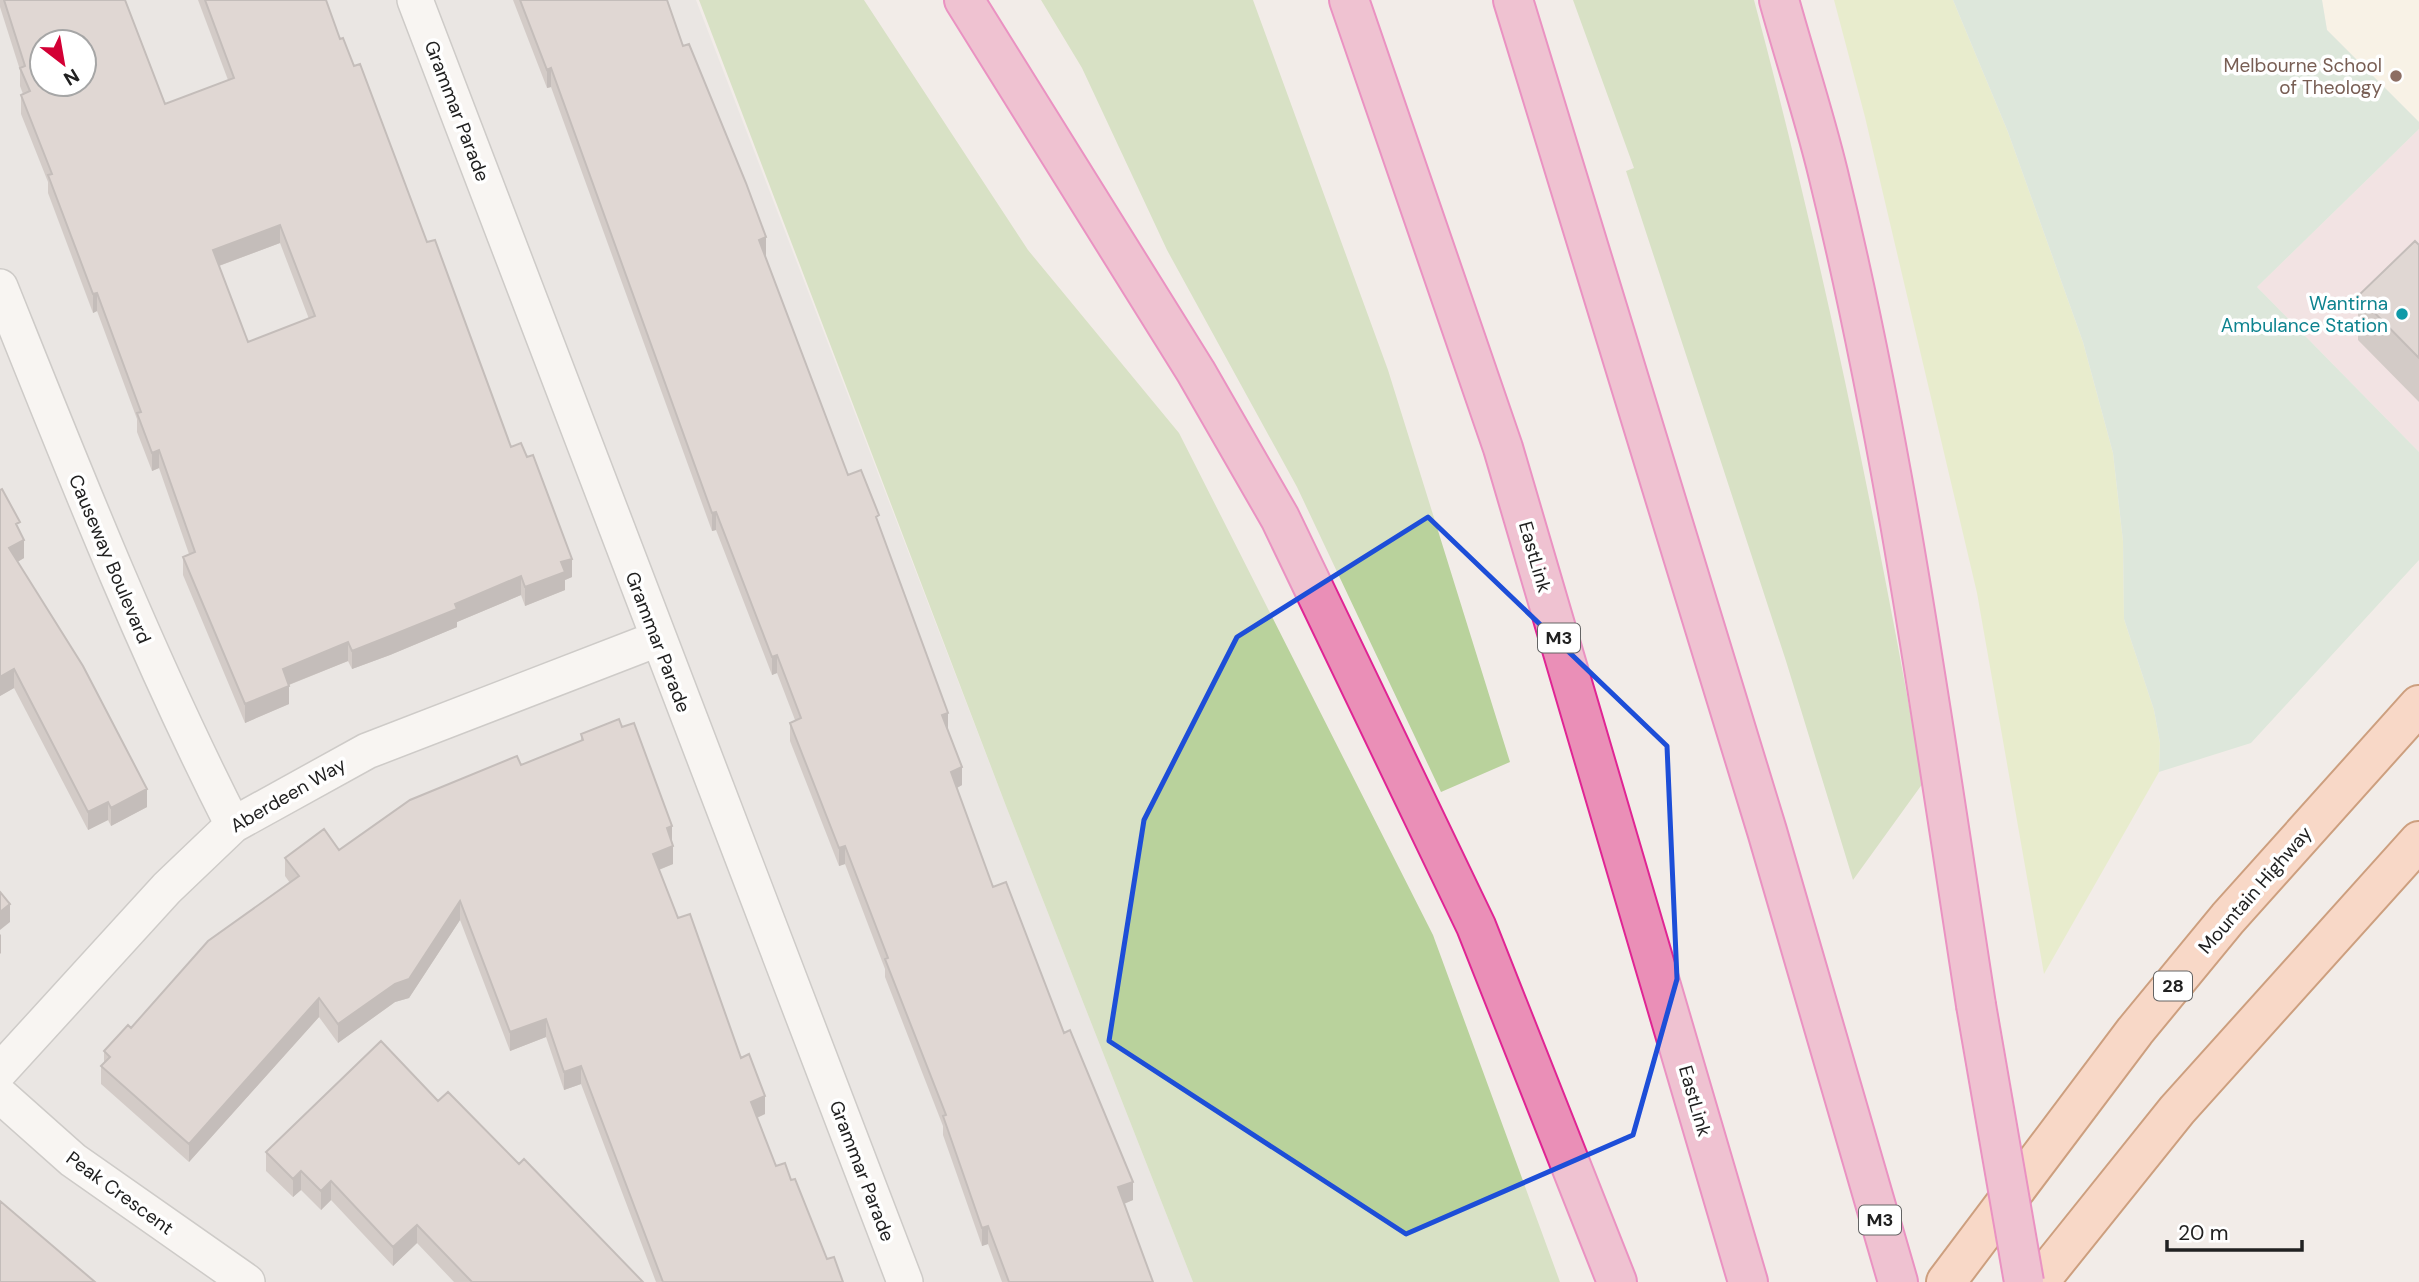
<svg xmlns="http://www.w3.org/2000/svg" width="2419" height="1282" font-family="'DM Sans',sans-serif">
  <rect width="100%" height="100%" fill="#f2ece8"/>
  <path fill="#dfdede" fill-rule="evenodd" d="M0,0h696l310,806 187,476h-1193zM42,42h42v42h-42z"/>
  <path fill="#f2d7dd" d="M2419,129v323l-162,-165z"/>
  <path fill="#fff8e4" d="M2322,0h97v122l-92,-92z"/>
  <path fill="#dcecae" d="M1834,0h119l55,132 75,210 30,111 10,88 1,78 30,91 6,33 -1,29 -115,202 -67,-381 -112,-476z"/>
  <path fill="#b9d29c" d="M699,0h165l164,250 151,183 254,502 127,347h-367l-187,-476z
    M1041,0h212l135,370 122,392 -69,30 -144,-305 -130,-237 -85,-182z
    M1573,0h181c69,258 122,520 169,783l-70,97 -67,-219 -160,-490 8,-3z"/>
  <path fill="#c4e0cc" d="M1953,0h369l5,30 92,92v7l-162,158 162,165v108l-168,183 -92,29 1,-29 -6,-33 -30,-91 -1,-78 -10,-88 -30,-111 -75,-210z"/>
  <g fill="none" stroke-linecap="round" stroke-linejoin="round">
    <defs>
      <path id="street" d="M415,0l490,1282
        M0,287c73,182 144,363 233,538
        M0,1071l167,-183 66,-63 134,-74 290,-112
        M0,1095l73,65 174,122"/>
      <path id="primary" d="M1946,1282l189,-251 93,-113 191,-213
        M2039,1282l138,-172 242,-269"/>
      <path id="highway" d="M964,0l232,372 84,146 196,408 141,356
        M1349,0l154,448 245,834
        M1513,0l254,831 131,451
        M1779,0c16,58 35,115 49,173 67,274 105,554 148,832"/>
    </defs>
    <use href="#street" stroke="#a2a2a2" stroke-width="38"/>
    <use href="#primary" stroke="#9f4200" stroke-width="42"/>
    <use href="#highway" stroke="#e02594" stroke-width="42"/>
    <use href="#street" stroke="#fff" stroke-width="35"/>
    <use href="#primary" stroke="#febea1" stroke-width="38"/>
    <use href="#highway" stroke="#ea8fb7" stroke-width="38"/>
    <defs>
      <path id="highway-bridge" d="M1976,1005l48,277"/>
    </defs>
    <use href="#highway-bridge" stroke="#e02594" stroke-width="42" stroke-linecap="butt"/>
    <use href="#highway-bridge" stroke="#ea8fb7" stroke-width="38"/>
  </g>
  <path fill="#aea3a1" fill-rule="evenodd" d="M0,0h125l40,104 63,-24 -30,-80h128l14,39 14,27 157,381 61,130 -7,3v10l-40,16 -4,-11 -64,27v5l-67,28 -38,14 -4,-8 -59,24v19l-44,19 -62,-148v-18l6,-3 -30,-86 -7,3 -15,-39v-13l-40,-108 -4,2 -45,-120v-11l-27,-68v-19l2,-1 -3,-8v-16l-20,-63zM280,243l29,76 -61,23 -29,-76z
    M513,0h154l16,46 83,210h-1l83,219 31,50 69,205 14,55 -5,3 36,99 71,146 69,167 -9,4 29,78h-151l-14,-38 -6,2 -39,-111v-9l-58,-149v-8l-40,-105 -6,2 -49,-125v-18l5,-3 -18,-47 -5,2 -56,-145 -4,1 -161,-444 -4,1z
    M2419,245v157l-61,-62v-44z
    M0,490l20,41 4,27 -7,4 130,245 -36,19 -3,-6 -20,10 -74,-142 -14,8z
    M581,734l91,109 1,21 -14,6 19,48 87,196 -8,4 19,48 15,14 36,79 16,23h-187l-75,-198 -17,6 -18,-53 -36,14 -50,-131 -51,78 -14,4 -57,41 -19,-26 -130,145 -88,-78v-18l3,-3v-12l186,-168 -5,-7v-18l54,-8 182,-85 60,-24z
    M438,1101l81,63 124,118h-189l-37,-39 -24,23 -62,-66 -10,10 -20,-20 -8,7 -27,-26v-19z"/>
  <path fill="#8d8483" d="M551,68v19l-4,1v-18z
    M280,225v18l-67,25v-18z
    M766,237v19l-7,2v-18z
    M97,293v18l-4,2v-19z
    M159,450v18l-7,3v-18z
    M716,512v18l-4,1v-18z
    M24,540v18l-15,9v-19z
    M572,559v18l-7,3v10l-40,16v-19l36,-25z
    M521,576v19l-64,27v5l-67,28 -38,14v-18l103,-47z
    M348,642v19l-65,26v-18z
    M777,655v18l-5,2v-18z
    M14,669v19l-14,8v-19z
    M289,686v18l-44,19v-19z
    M948,713v18l-6,-16z
    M962,767v18l-11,6v-19z
    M147,789v18l-36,19v-18z
    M108,802v18l-20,10v-18z
    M672,826v18l-5,-16z
    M673,846v18l-20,8v-18z
    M845,846v18l-6,2v-18z
    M460,901v19l-51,78 -14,4 -57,41v-19z
    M10,904v18l-10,8v-18z
    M1,934v19l-1,1v-19z
    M319,998v19l-130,145v-18z
    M546,1019v18l-36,14v-19z
    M581,1066v18l-17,6v-18z
    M765,1096v18l-14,6v-18z
    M301,1171v19l-8,7v-18z
    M331,1181v19l-10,10v-19z
    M1133,1182v18l-15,6v-19z
    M417,1225v18l-24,23v-19z
    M988,1226v18l-6,2v-18z"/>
  <path fill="#cabdbb" stroke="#8d8483" stroke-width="2" fill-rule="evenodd" d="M4,0h121l40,104 69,-26 -29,-78h121l14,39 3,-1 11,28 6,-2 67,178 8,-2 76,207 10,-4 6,14 6,-2 39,104 -11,3 4,10 -40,15 -4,-11 -66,28 2,5 -67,27 -38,15 -4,-9 -65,27 6,17 -44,18 -62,-147 12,-5 -36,-102 -7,3 -15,-40 4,-1 -44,-119 -4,1 -45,-119 4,-1 -31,-79 9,-4 -10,-23 5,-2zM42,42h42v42h-42zM280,225l35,91 -67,26 -35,-92z
    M520,0h147l16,46 6,-2 57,139 20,54 -7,3 89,235 13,-5 18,45 -3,2 72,196 -6,2 20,52 -11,5 42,115 13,-5 58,151 6,-3 63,152 -15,5 35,95h-144l-21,-56 -6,2 -39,-112 3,-1 -61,-156 3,-1 -43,-112 -6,2 -49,-125 11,-5 -24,-63 -5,2 -56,-145 -4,1 -161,-445 -4,2z
    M2415,241l4,4v113l-61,-62z
    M2,489l18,33 -4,2 8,16 -15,8 74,118 64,123 -36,19 -3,-6 -20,10 -74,-143 -14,8v-187z
    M619,719l3,8 12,-4 38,103 -5,2 6,18 -20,8 25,64 12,-4 51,144 8,-4 16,42 -14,6 25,64 9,-3 6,17 4,-1 32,80 7,-2 9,25h-180l-82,-216 -17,6 -18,-53 -36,13 -50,-131 -51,78 -14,5 -57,40 -19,-26 -130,146 -88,-78 9,-9 -6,-6 24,-26 3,3 77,-87 91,-65 -14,-18 39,-29 15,21 71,-50 107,-44 4,9 62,-25 -2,-6z
    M0,892l10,12 -10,8z
    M381,1041l57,60 10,-9 71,72 5,-5 119,123h-171l-55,-57 -24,22 -62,-66 -10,10 -20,-20 -8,8 -27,-27z
    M0,1201l95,81h-95z"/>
  <path d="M0 0H2419V1282H0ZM1428,517l239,229 10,233 -44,156 -227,99 -297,-193 35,-221 93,-183z" fill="#f2ece8" fill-opacity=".55" fill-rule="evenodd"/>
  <path fill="none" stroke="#1d4ed8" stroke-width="5" stroke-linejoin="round" d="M1428,517l239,229 10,233 -44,156 -227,99 -297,-193 35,-221 93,-183z"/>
  <circle fill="#8d6e63" stroke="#fff" stroke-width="2.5" cx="2396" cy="76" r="7"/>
  <circle fill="#0f9aa8" stroke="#fff" stroke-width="2.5" cx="2402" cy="314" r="7"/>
  <g text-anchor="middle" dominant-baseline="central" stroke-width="7" stroke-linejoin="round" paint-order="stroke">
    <g fill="#fff" stroke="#646464" stroke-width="2">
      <rect x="1538" y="623.5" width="42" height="29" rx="5"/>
      <rect x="2154" y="971.5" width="38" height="29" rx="5"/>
      <rect x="1859" y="1205.5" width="42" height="29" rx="5"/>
    </g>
    <g font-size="18" font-weight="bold" fill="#212121">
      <text x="1559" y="638">M3</text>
      <text x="2173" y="986">28</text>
      <text x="1880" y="1220">M3</text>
    </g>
    <g font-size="19" fill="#785e54" stroke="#fff" text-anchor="end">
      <text x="2382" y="65">Melbourne School<tspan x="2382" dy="22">of Theology</tspan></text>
    </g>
    <g font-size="19" fill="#212121" stroke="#fff">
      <text transform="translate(457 111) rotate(69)">Grammar Parade</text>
      <text transform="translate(1535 557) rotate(74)">EastLink</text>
      <text transform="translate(110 559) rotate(67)">Causeway Boulevard</text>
      <text transform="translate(658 642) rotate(69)">Grammar Parade</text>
      <text transform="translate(288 795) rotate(-30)">Aberdeen Way</text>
      <text transform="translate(2255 890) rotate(-49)">Mountain Highway</text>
      <text transform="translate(1695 1101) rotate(74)">EastLink</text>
      <text transform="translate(862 1171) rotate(69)">Grammar Parade</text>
      <text transform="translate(120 1193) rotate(36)">Peak Crescent</text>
    </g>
    <g font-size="19" fill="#0d838f" stroke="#fff" text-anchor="end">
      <text x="2388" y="303">Wantirna<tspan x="2388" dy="22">Ambulance Station</tspan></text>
    </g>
  </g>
  <g transform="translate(63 63) rotate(149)"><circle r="33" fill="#ffffff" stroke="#a6a6a6" stroke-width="2"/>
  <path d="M0-5L12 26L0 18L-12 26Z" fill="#d30035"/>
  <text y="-10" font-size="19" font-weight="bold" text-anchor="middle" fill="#212121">N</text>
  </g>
  <path d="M2167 1240v10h135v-10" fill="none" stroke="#212121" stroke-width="3.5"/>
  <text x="2178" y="1240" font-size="21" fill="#212121" stroke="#ffffff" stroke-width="5" paint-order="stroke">20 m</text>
</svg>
